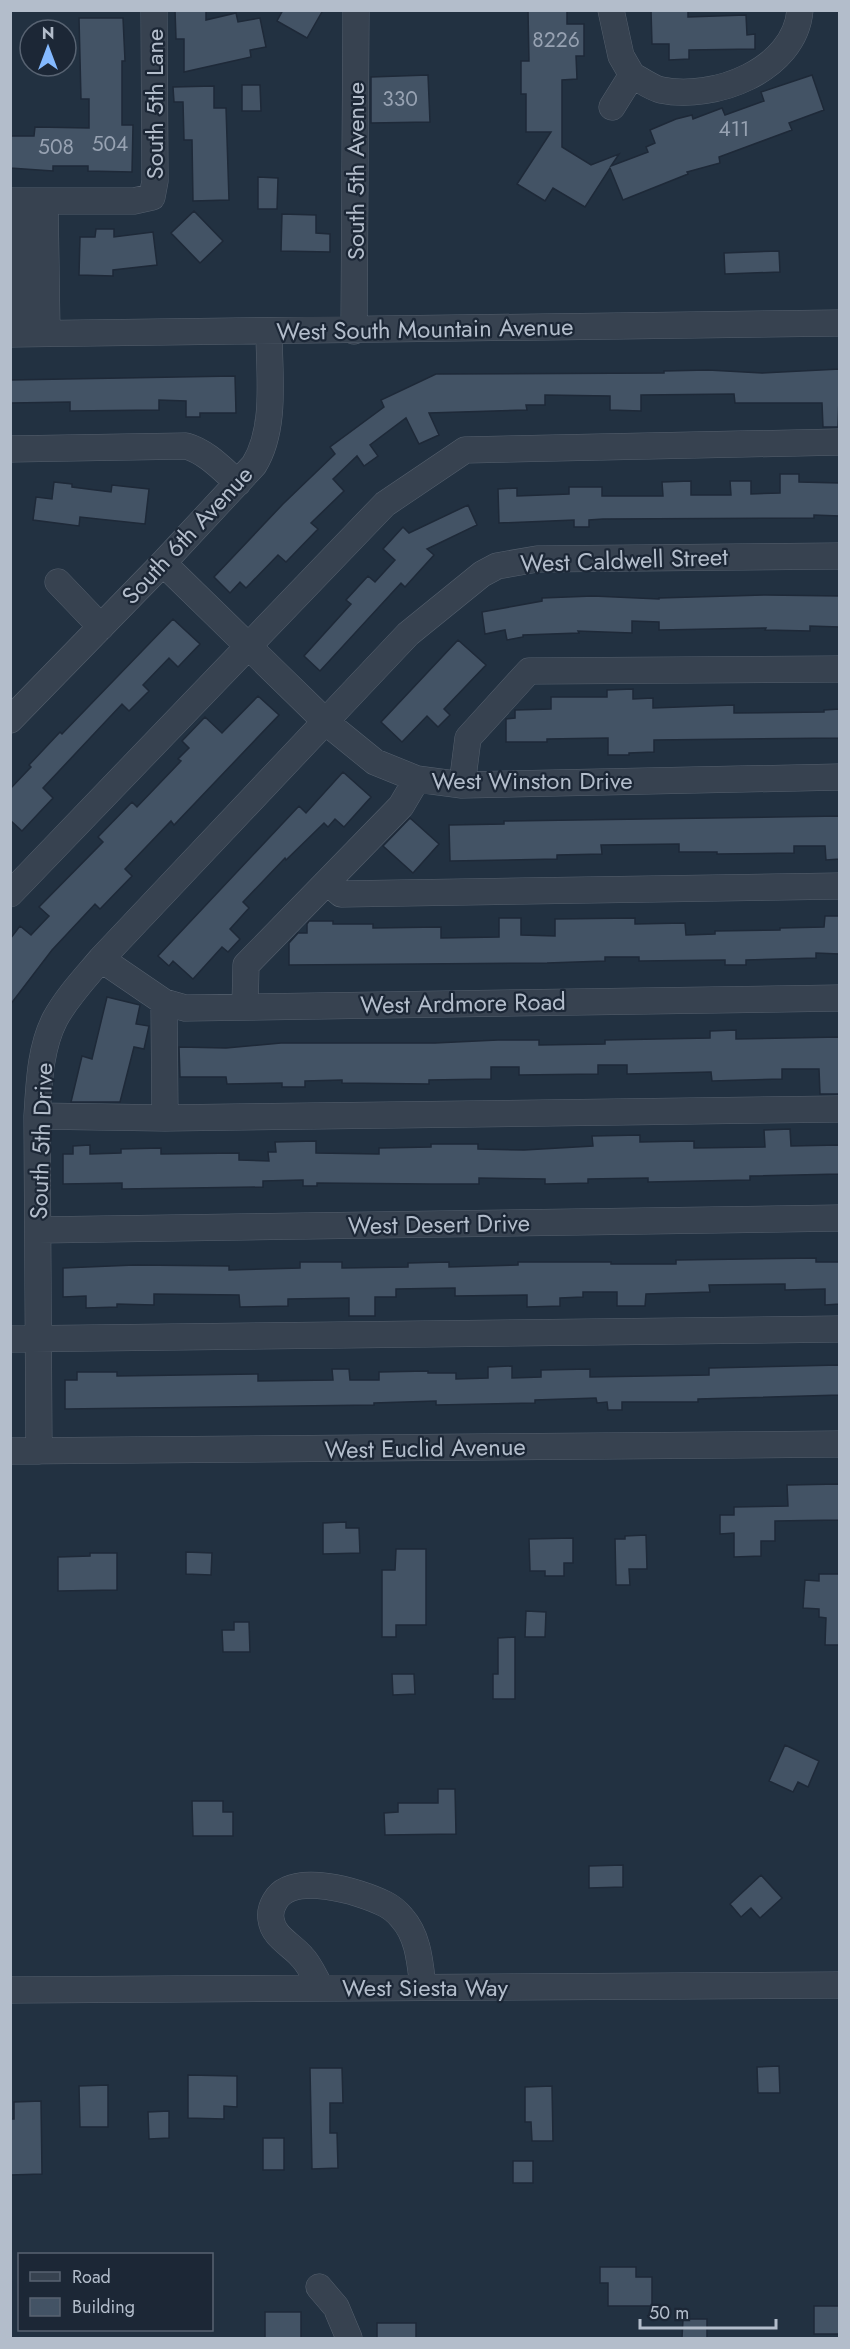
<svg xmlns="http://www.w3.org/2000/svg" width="850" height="2349" font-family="Jost,sans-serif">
  <rect width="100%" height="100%" fill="#223141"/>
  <path fill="#435365" stroke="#1e2938" stroke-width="1.5" d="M175,10h31v10l30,-7 2,9 22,-4 6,29 -16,3 1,7 -67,15v-33h-8z
    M283,10h40l-16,28 -30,-17z
    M528,10h39v14h17v32h-8l1,23 -15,1v67l29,18 28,-11 -8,12 37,-14 -2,-5 9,-4 -5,-13 26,-11 16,-4 1,4 29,-11 3,7 39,-14 -3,-9 51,-17 12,35 -35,13 3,7 -73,27 1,6 -33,9 1,2 -65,26 -13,-32 -25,39 -32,-19 -8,13 -28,-17 34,-52h-25v-38h-5v-33h8z
    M651,10h37v7l58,-2 1,20 8,-1v15l-66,1v9l-20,1v-16h-17z
    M79,18h44l2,43h-3v64h11l-1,47 -44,-1v-5h-35v5l-43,-3v-32h24l1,-9 54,1v-29h-8z
    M428,75l2,47 -59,1v-46z
    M242,85h18l1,26h-19z
    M214,86v22h12l3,92 -36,1 -1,-61h-8l-1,-38h-9l-1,-15z
    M258,177l20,1 -1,31h-19z
    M194,211l29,30 -23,22 -29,-30z
    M282,214l34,1v18l14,1v18l-49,-1z
    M96,229h18v8l39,-5 4,33 -44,5v6l-34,-1 1,-38h15z
    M779,251l1,21 -55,2 -1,-21z
    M840,369l-2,58h-15l-1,-24h-87l-1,-9 -93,1v16l-31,-1v-14l-65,-1v10h-19l1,5 -98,3 10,22 -20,9 -13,-26 -36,27 8,11 -14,10 -7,-10 -24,23 11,12 -33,32 7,6 -32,33 -8,-7 -32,33 -6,-6 -10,11 -16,-16 69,-73 52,-50 -5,-7 54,-40 -3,-7 55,-26 228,-1v-2l44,-1 54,3z
    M235,376l1,37h-36v4h-14v-16l-27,-1v10l-89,1v-9l-59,1 -1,-23z
    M780,474h19v8l41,1v33l-26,-1v3l-211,1 -14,1v7h-15v-7l-75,3 -1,-34 19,-1v8l52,-2v-7h33v9h61l-1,-14 29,-1v14h40l-1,-14h21v13l29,-1z
    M54,482l18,2v3l39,5 1,-7 37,4 -4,35 -65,-7 -1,9 -46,-6 3,-23 16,2z
    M468,505l9,20 -50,24 7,6 -29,32 -4,-4 -81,88 -16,-15 47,-52 -5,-4 22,-24 7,6 20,-22 -12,-11 20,-22 6,6z
    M766,595l74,1v31l-30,-1v5l-45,-1 1,-2 -107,2v-8l-27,-1v12l-54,-2 1,2 -56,2v2l-16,3 -2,-10 -20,4 -3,-22 60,-11v-3l51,-2 66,3v-1z
    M173,619l27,25 -22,23 -9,-9 -26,27 6,6 -20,20 -7,-7 -79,84 10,10 -31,33 -12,-11v-31l21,-22 -2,-2 31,-33 2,2z
    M458,640l28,25 -42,44 6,6 -12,12 -11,-11 -25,26 -21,-20z
    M633,689v10l20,-1v10l81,-3v8l90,-1v-2l16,-1v29l-186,2v12l-25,1v2h-21v-17l-61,1v3h-41v-23l9,-1v-8l36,-1v-12h56v-7z
    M258,696l21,19 -105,110 -3,-4 -46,48 7,7 -32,33 -5,-5 -43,46 -42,55v-66l10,-13 11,9 18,-19 -10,-9 64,-65 -5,-5 34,-35 5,5 44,-46 -3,-2 11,-11 -7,-7 23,-24 17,16z
    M343,772l28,25 -27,30 -9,-8 -7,8 -4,-4 -38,37 -1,-2 -42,44 6,6 -19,21 10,10 -12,13 -6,-5 -29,32 -20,-18 -4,5 -11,-10 141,-150 7,7z
    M840,816v43l-14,1 -1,-14h-31v7l-77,1v-2h-38v-8l-78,1 1,9 -45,1v4l-107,2 -1,-36 55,-1v-3z
    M410,818l29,26 -26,29 -30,-27z
    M825,916h15v38l-24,-1v5l-70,2v5h-21v-5l-86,1v-4h-34v4l-58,2 -258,2v-22l9,-10h9v-9l2,-3h24v3h40v4l68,-1v11l58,-1v-19h22v17l34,1v-17l80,-1v6l50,-1 1,12 29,-1v-3l65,-1v-2l44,-1z
    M107,997l33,8 -4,19 13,2 -5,23 -10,-2 -14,55h-49l11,-46 10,3z
    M736,1030v9l104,-2v57h-20l-1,-25h-37v10l-70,2 -1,-9 -84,2v-9h-29v9l-79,1v-8h-28v12l-62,1v4l-87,-1v-3l-37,1v6h-23v-4l-55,1 -1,-7h-46l-1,-30 47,1 55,-5h154l63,-3h41v5l66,-1v-4l105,-2v-7z
    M790,1129l1,17 49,-1v29l-90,2v4l-102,2v-4l-60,1v4l-43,1v-5l-66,-1v6h-47l-115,-1v3h-14v-6l-40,1v6l-141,2v-6l-59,1v-30h10v-8l17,-1v9l31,-1v-4l40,-1v6l78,-1v7l30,1 -1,-9h8l-1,-10 41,-1v12l63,1v-6l52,-1v-3h47v5l46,1 69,-4 -1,-10 48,-1v7l54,-1v7l71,-1 -1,-17z
    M816,1258v4h24v42l-15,1v-16l-40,1v-6l-76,1 1,7 -64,2 -1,12h-28v-14h-34v5l-23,1v8l-33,1v-12l-72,1v-8l-59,1v8h-21v19h-26v-18l-61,1v7l-48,1 -1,-12 -85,-1v11l-37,-1v3l-31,1v-12l-23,1v-29l72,-3 94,1v4l71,-2v-6h42v6l66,-1v-4l41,-1v5l69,-2v-3h93v2h65v-4z
    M840,1365v30l-142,4v3h-76v8h-14l-1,-8 -10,1 -1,-5 -61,2v3l-99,2v-4l-62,2v2l-309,4v-29h12v-8h40v4l141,-2v7l75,-1 -1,-11h17l1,11h29v-8l49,-1v2h28v6l32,-1v-11l24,-1v12l29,-1v-7l49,-1v8l119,-2v-7z
    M840,1484v36l-65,1v20h-14v15l-27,1v-24l-14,1v-19h14v-8l54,-1 -1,-21z
    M346,1522v6h13l1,25 -37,1v-31z
    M646,1535l1,34h-18l1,16h-14l-1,-46h10v-3z
    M573,1538v25h-9v13h-19v-5h-15l-1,-32z
    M396,1549h30v76h-30v12h-14v-67h13z
    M186,1552l26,1 -1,22 -25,-1z
    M90,1553h27v37l-59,1v-34l32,-1z
    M819,1574h21v71h-15l1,-27 -7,-1v-8l-16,-1 2,-28 14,1z
    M526,1611l20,1 -1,25h-20z
    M234,1622h15l1,30h-27l-1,-22h12z
    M515,1637v62h-22v-25h5v-36z
    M392,1674h22l1,20 -22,1z
    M785,1745l34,16 -11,26 -10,-5 -5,10 -24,-11z
    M438,1789h17l1,45 -71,1 -1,-22 14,-1v-9h40z
    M192,1801h31v11h10v24h-40z
    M623,1865v22l-34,1v-22z
    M761,1875l21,23 -22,20 -9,-10 -10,9 -11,-13z
    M779,2066l1,27h-22l-1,-26z
    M310,2068h32l1,35h-13v30h7l1,35 -26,1z
    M188,2075l49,1v31l-13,-1v13l-36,-1z
    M108,2085v42h-28l-1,-41z
    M552,2086l1,55h-21l-1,-19h-6v-35z
    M41,2101l1,73 -32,1v-56h4v-17z
    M169,2111v27l-20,1 -1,-27z
    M263,2138h21v32h-21z
    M513,2161h20v22h-20z
    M600,2267h36v10h16v29h-44v-23h-8z
    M814,2306h26v28h-26z
    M265,2312h36v26h-36z
    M683,2319h24v19h-25z
    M377,2323h39v15h-39z"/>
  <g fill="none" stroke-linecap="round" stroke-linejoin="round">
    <defs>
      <path id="minor" d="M611,10l10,46 11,19
        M632,75c9,5 20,13 29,15 52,11 134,-19 139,-80
        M612,107l20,-32
        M10,201h124l18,-4 3,-16 -1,-171
        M21,201l2,133
        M45,201l2,132
        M354,331l2,-321
        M10,334l830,-11
        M10,449l176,-3c21,6 36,23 52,37
        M163,563l164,160 48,39 42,17 45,6 378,-8
        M58,582l43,45
        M10,720l153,-157 91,-98c23,-37 15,-92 15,-134
        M462,785l6,-47 61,-67 311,-2
        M327,882l14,12 499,-8
        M10,894l375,-390 80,-54 375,-8
        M101,959l63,43 21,6 655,-10
        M164,1002l1,116
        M245,1007l1,-42 155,-159 16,-27
        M37,1116l128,2 675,-9
        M38,1230l802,-12
        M10,1339l830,-10
        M10,1451l830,-7
        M39,1451l-2,-335c2,-32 3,-68 18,-97 12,-22 30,-41 46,-60l307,-325 74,-60 15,-8 40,-7 303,-3
        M321,1988c-6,-10 -11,-23 -19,-31 -11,-13 -29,-20 -31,-38 -1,-6 1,-13 4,-18 17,-30 84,-10 110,3 6,3 13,9 17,14 17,19 18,46 21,69
        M10,1990l830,-5
        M319,2287l17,20 13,31"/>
    </defs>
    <use href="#minor" stroke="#55606e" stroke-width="27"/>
    <use href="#minor" stroke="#374250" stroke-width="26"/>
  </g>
  <g text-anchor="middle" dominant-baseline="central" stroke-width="4.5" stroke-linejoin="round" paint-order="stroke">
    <g font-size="21" fill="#97a2b2">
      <text x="556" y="40">8226</text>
      <text x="400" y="99">330</text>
      <text x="734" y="129">411</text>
      <text x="110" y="144">504</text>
      <text x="56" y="147">508</text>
    </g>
    <g font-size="24" fill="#b3bdcb" stroke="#1c2736">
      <text transform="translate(154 104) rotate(-90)">South 5th Lane</text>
      <text transform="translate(355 171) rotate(-90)">South 5th Avenue</text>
      <text transform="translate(425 329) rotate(-1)">West South Mountain Avenue</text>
      <text transform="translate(187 535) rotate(-47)">South 6th Avenue</text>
      <text transform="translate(624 560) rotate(-2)">West Caldwell Street</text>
      <text x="532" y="780">West Winston Drive</text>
      <text transform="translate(463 1003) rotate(-1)">West Ardmore Road</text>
      <text transform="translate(41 1141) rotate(-88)">South 5th Drive</text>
      <text transform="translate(439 1224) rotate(-1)">West Desert Drive</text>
      <text transform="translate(425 1448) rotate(-1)">West Euclid Avenue</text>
      <text x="425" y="1987">West Siesta Way</text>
    </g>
  </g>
  <rect width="850" height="2349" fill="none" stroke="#b3bdcb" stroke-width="24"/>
  <rect x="18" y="2253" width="195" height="78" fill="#1c2736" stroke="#586372" stroke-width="1.5"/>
  <rect x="30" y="2272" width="30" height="9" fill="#374250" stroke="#586372" stroke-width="1.5"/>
  <text x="72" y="2283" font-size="18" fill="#b3bdcb">Road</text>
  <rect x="30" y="2298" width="30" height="18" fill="#435365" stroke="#586372" stroke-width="1.5"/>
  <text x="72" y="2313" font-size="18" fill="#b3bdcb">Building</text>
  <g transform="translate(48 48)"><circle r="28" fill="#1c2736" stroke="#586372" stroke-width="1.5"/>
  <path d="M0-4.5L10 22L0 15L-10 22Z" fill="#84b9ff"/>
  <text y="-9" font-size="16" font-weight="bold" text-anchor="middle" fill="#b3bdcb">N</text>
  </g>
  <path d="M640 2319v9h136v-9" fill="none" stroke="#b3bdcb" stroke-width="3"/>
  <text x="649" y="2319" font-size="18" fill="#b3bdcb" stroke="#1c2736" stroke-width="4.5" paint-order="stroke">50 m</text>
</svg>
